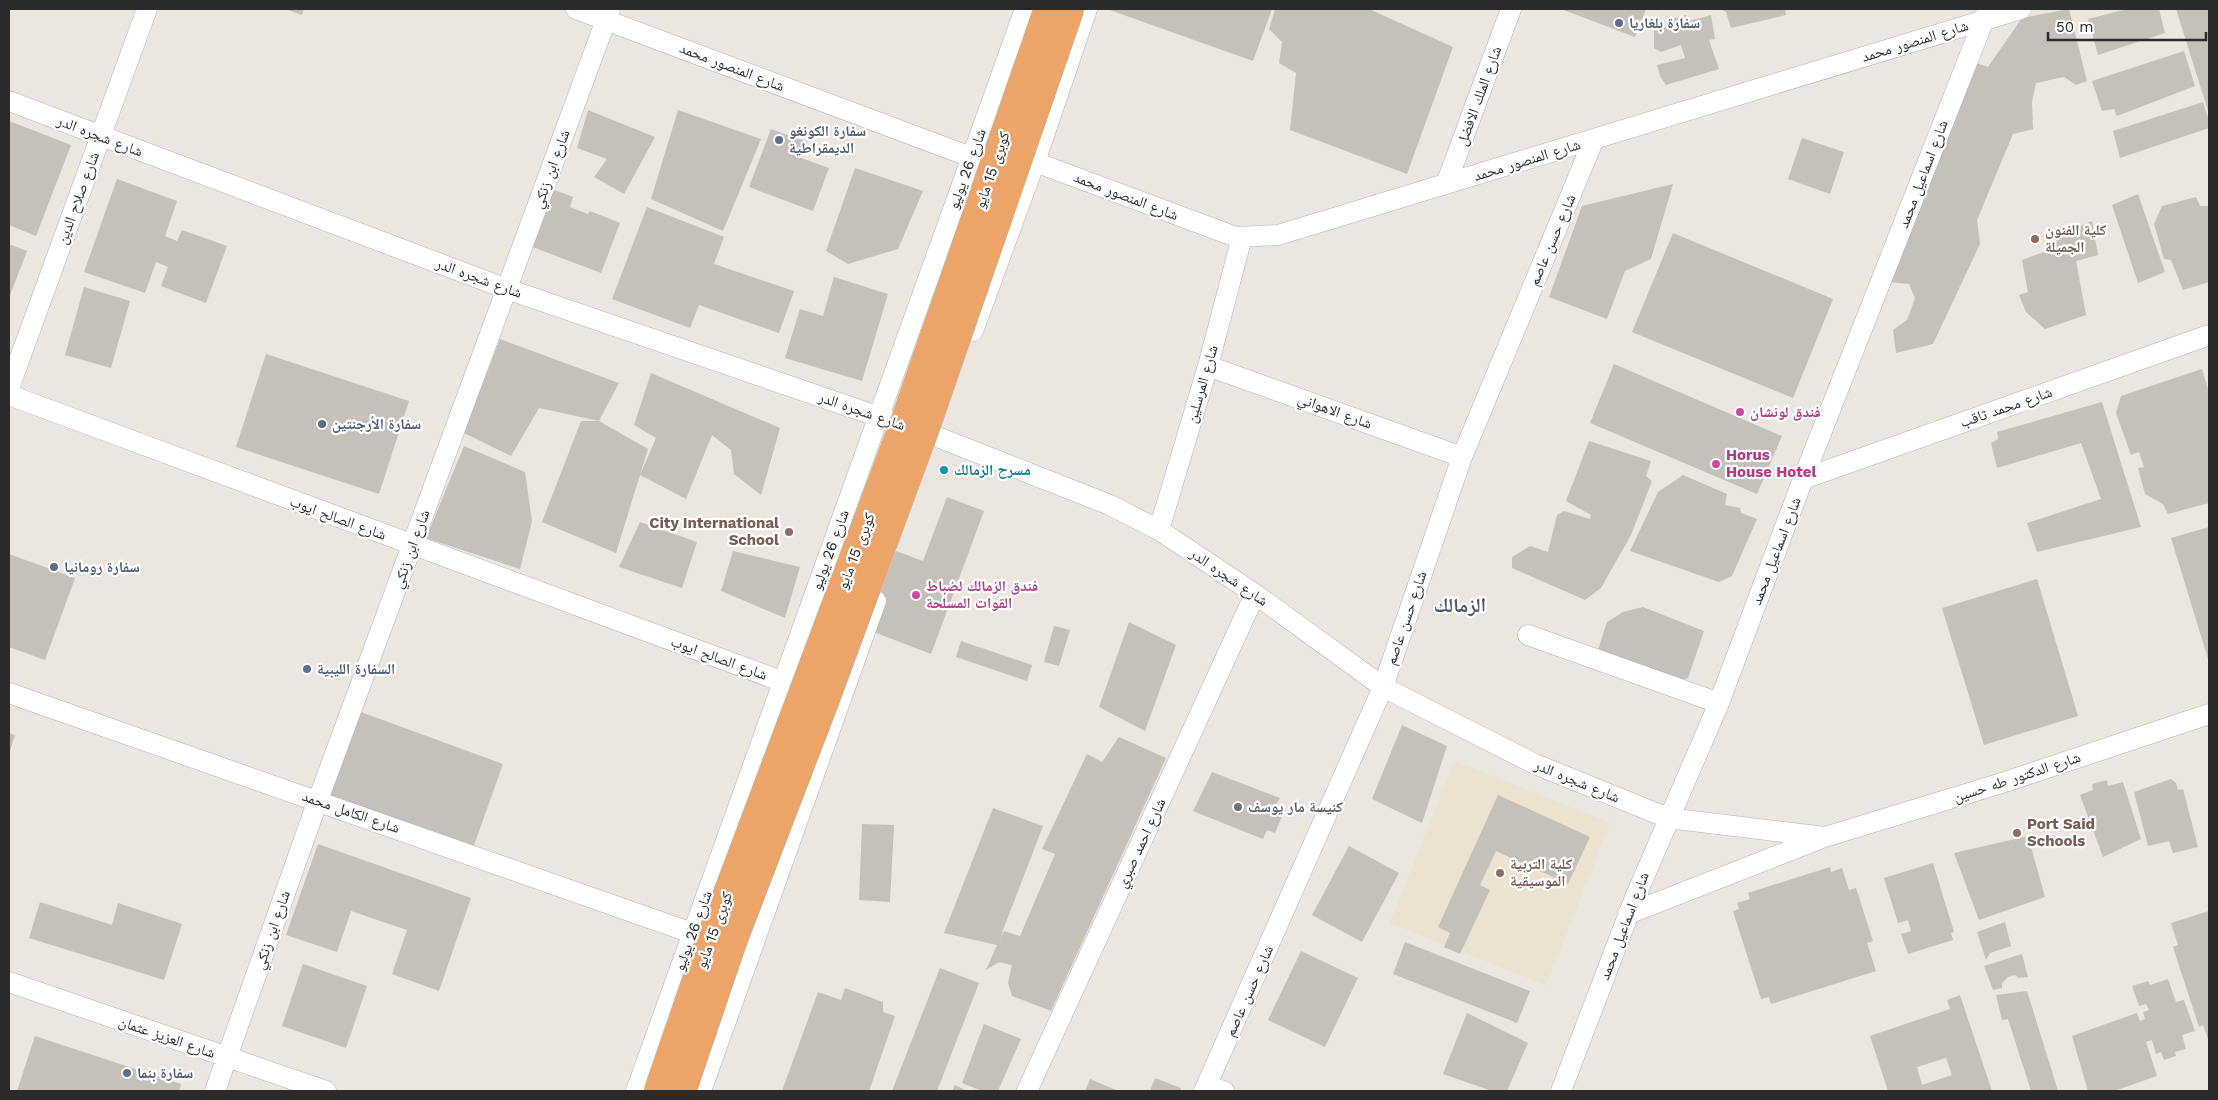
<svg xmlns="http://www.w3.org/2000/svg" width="2218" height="1100" font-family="'Work Sans','Noto Naskh Arabic',sans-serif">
  <rect width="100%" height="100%" fill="#ebe6df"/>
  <path fill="#ebe2d0" d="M1454,761l156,62 -64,162 -156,-62z"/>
  <path fill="#c4c0ba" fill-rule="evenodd" d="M285,9h19l-2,6z
    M1107,9h165l-19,52z
    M1275,9h94l84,38 -46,127 -117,-44 6,-57 -17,-10 3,-21 -13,-13z
    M1561,9h85l-11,28z
    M1720,9h65l1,6 -55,13 -5,-16z
    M2069,9l18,72 -11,4 -12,-8 -28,6 -4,19 1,27 -20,5 -36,86 3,24 -47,100 -37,9 -3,-23 14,-10 8,-22 -6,-14 -20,-2 84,-220 15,5 34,-49z
    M2127,9h32l6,24 -67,22 -10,-36z
    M2176,9h33v105z
    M1686,15l3,6 22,-6 4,24 -6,1 10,29 -53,16 -6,-9 -3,-11 28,-7 -4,-13 -20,7 -7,-4v-18l17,-4 -2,-6z
    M2184,51l11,35 -78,30 -3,-7 -12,2 -10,-30z
    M2203,102l6,19v7l-89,30 -7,-27z
    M588,110l67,27 -31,57 -30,-17 13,-18 -30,-11z
    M678,110l83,29 -38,92 -72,-32z
    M9,121l62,24 -35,91 -27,-11z
    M771,129l36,13 -6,16 28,10 -16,43 -64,-24z
    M1802,138l42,14 -14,42 -42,-15z
    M855,168l68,23 -25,58 -50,15 -22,-13z
    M117,179l60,22 -12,35 12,5 5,-11 45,16 -21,57 -45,-17 7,-19 -12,-5 -11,31 -61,-21z
    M1673,184l-22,75 -26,12 -18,48 -58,-22 33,-91z
    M552,189l21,8 -3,10 18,7 2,-3 30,12 -19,50 -71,-27z
    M2138,194l27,78 -27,11 -26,-78z
    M2196,197l4,9h9v76l-26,8 -12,-30 -7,-1 -10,-35 8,-18z
    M647,207l77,30 -10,27 80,27 -15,42 -80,-28 -9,23 -78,-29z
    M2092,221l6,34 -22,6 10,54 -41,14 -19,-17 -7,-17 9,-3 -6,-32 30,-11 1,-12z
    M1673,233l160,66 -40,99 -161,-66z
    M9,244l18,7 -18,47z
    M834,277l54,17 -26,87 -77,-23 15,-49 23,7z
    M84,287l46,14 -19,67 -46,-13z
    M500,339l119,44 -20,38 -60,-13 -28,48 -47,-23z
    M266,354l143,47 -30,93 -143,-47z
    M1614,364l168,72 -25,58 -167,-71z
    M2202,369l7,24v110l-41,11 -5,-10 -18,-10 -7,-26 6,-1 -5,-15 -8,3 -15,-42 5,-17z
    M651,373l129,55 -19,67 -27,-21 -3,-24 -19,-15 -26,64 -46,-24 -24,78 -74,-31 39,-101h18l49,28 -8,26 16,-37 -22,-13z
    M2102,402l39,125 -104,25 -10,-29 74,-24 -20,-56 -84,25 -6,-25 7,-4 -1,-7z
    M1589,441l62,20 -5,15 6,5 -21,54 -30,53 -16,12 -73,-32v-11l18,-11 18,6 9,-37 7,-4 26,8 1,-4 -25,-14z
    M464,446l61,26 7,49 -12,48 -94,-31z
    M1683,475l44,19 -2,11 15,3 1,5 16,6 -25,57 -13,6 -89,-31 28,-59z
    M947,497l37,14 -53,143 -65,-25 30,-78 27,10z
    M640,522l57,20 -15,46 -63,-21z
    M2209,527v135l-38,-124z
    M733,551l67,16 -15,51 -64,-27z
    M9,554l66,24 -30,82 -36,-13z
    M2037,579l41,137 -94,29 -42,-137z
    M1643,607l61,24 -16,47 -12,5 4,-5 -70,-23 -13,-2 10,-31 16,-10z
    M1129,622l47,23 -31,86 -46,-24z
    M1054,626l16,4 -11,36 -15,-4z
    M961,641l71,24 -5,16 -71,-24z
    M358,711l145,53 -30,84 -145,-53z
    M1402,725l45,21 -25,77 -50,-24z
    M9,733l6,2 -6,19z
    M1119,737l47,21 -115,253 -39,-15 -4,-13 4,-18 -13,-3 -13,8 11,-25 -53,-12 49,-125 50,18 -43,112 4,-7 16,5 35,-82 -13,-5 45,-95 15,8z
    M1212,772l68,26 -4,7 9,4 -10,24 -8,-3 -4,9 -70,-28z
    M2171,779l5,4 2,7 5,-1 15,58 -25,6 -4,-12 -21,5 -14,-54z
    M2107,780l1,6 15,-4 18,57 -38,18 -23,-62 13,-5 -1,-6z
    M1498,795l92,42 -22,47 -72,-33 -16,34 10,5 -30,64 -16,-7 6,-14 -12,-6z
    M862,824l32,1 -4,77 -31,-2z
    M2028,836l17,61 -66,23 -25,-67z
    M318,844l153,54 -32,93 -47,-17 15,-44 -56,-19 -14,41 -51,-17z
    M1349,846l50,27 -37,69 -50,-27z
    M1933,863l21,69 -3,1 2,7 -45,14 -7,-20 10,-3 -3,-11 -10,3 -14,-45z
    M1830,867l1,5 11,-4 7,22 7,-2 17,53 -6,2 9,28 -105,33 -2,-7 -8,2 -28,-88 6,-2 -2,-6 13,-4 -2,-6z
    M40,902l72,23 6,-22 64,21 -18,56 -135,-42z
    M2209,911v131l-6,-17 -4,2 -26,-80 5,-2 -7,-22z
    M2005,922l6,24 -21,7 -4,7 -9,-28z
    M1405,942l125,49 -13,32 -124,-49z
    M1301,951l57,27 -33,69 -57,-27z
    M2022,954l6,23 -9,1 -4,-3 -7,2 -6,6v5l-9,2 -9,-24z
    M303,964l64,22 -21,62 -64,-22z
    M940,968l39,15 -42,108h-45z
    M2168,979l8,23 8,-2 11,31 -13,4 4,14 -11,3 1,4 -12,4 -3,-8 -5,2 -4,-14 -6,2 11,34 -43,15h-26l-16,-55 65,-23 3,8 5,-2 -2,-7 6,-2 -3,-6 -7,2 -7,-20 16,-5 2,4z
    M845,988l38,14v10l12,4 -26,75h-87l36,-99 23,8z
    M2027,991l31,100h-27l-23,-72 -6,1 -6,-25z
    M1960,995l32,96h-104l-18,-55 80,-27 -3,-9zM1946,1058l6,17 -30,10 -5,-18z
    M1467,1013l61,30 -21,48h-15l-49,-17z
    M984,1024l37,15 -23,52h-16l-20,-8z
    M35,1036l146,48 -2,7h-162z
    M1155,1078l26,10 -1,3h-30z
    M1090,1079l26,11 -31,1z
    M955,1085l12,6h-15z"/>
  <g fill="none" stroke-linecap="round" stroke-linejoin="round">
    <defs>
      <path id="minor" d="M576,9l395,148
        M9,101l498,188 428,147 175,69 49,25 96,64 128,93 152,77 133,54 157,19 180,-55 204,-68
        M1035,162l201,75 42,-2 743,-226
        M1446,184l65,-175
        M973,331l62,-169 52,-153
        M1208,366l254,91
        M9,388l138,-379
        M9,395l772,286
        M1803,479l406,-144
        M1159,530l49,-164 34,-129
        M1528,635l191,68
        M9,693l683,240
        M1628,914l194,-76
        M9,982l317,109
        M1207,1086l17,5
        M215,1091l103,-291 292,-791
        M636,1091c128,-361 260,-721 389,-1082
        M701,1091l175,-490
        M1027,1091l228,-497
        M1204,1091l179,-404 79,-230 132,-318
        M1561,1091l73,-191 85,-197 84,-224 185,-470"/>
    </defs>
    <use href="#minor" stroke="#afb1ba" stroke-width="21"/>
    <use href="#minor" stroke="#fff" stroke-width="20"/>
    <defs>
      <path id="highway-bridge" d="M658,1091l53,-154 193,-514 144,-414
        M682,1091l51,-150 92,-240 101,-274 144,-418"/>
    </defs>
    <use href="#highway-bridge" stroke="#c4c4c4" stroke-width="29" stroke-linecap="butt"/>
    <use href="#highway-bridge" stroke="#eca469" stroke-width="28"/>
  </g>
  <g fill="#5c6f8a" stroke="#fff" stroke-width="2">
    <circle cx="1619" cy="23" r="5"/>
    <circle cx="779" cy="140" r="5"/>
    <circle cx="322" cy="424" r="5"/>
    <circle cx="54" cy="567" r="5"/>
    <circle cx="307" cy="669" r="5"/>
    <circle cx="127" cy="1073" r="5"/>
  </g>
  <g fill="#8d6e63" stroke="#fff" stroke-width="2">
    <circle cx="2035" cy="239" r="5"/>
    <circle cx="789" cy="532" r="5"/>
    <circle cx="2017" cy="833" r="5"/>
    <circle cx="1500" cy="873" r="5"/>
  </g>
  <g fill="#d1479c" stroke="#fff" stroke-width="2">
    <circle cx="1740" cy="412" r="5"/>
    <circle cx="1716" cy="464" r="5"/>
    <circle cx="916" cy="595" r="5"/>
  </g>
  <circle fill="#0f9aa8" stroke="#fff" stroke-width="2" cx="944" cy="470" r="5"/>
  <circle fill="#6b7280" stroke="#fff" stroke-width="2" cx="1238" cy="807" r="5"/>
  <g text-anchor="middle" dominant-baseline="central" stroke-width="4.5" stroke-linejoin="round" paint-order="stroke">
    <g font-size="15" font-weight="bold" fill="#4e5e75" stroke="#fff" text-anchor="start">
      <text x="1629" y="23">سفارة بلغاريا</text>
      <text x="789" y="131">سفارة الكونغو<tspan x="789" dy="17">الديمقراطية</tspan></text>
      <text x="332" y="424">سفارة الأرجنتين</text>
      <text x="64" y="567">سفارة رومانيا</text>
      <text x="317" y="669">السفارة الليبية</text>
      <text x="137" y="1073">سفارة بنما</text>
    </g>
    <g font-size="15" fill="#2b2b2b" stroke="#fff">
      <text transform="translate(1915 41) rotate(-17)">شارع المنصور محمد</text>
      <text transform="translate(732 67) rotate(21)">شارع المنصور محمد</text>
      <text transform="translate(1479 96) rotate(-70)">شارع الملك الافضل</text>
      <text transform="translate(100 136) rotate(21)">شارع شجره الدر</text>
      <text transform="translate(1527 160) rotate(-17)">شارع المنصور محمد</text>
      <text transform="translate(551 169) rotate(-70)">شارع ابن زنكي</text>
      <text transform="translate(967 169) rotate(-70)">شارع 26 يوليو</text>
      <text transform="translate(992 170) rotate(-71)">كوبرى 15 مايو</text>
      <text transform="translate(1923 174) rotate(-69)">شارع اسماعيل محمد</text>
      <text transform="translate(1126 196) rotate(21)">شارع المنصور محمد</text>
      <text transform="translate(78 198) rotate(-70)">شارع صلاح الدين</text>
      <text transform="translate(1552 240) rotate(-67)">شارع حسن عاصم</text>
      <text transform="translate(479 278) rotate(20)">شارع شجره الدر</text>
      <text transform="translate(1202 384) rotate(-74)">شارع المرسلين</text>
      <text transform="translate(2006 407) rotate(-19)">شارع محمد ثاقب</text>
      <text transform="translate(862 411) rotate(19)">شارع شجره الدر</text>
      <text transform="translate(1335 411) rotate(20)">شارع الاهواني</text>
      <text transform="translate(338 518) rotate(20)">شارع الصالح ايوب</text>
      <text transform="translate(411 549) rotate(-70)">شارع ابن زنكي</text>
      <text transform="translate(830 550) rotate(-70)">شارع 26 يوليو</text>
      <text transform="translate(856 551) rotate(-69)">كوبرى 15 مايو</text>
      <text transform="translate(1776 551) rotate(-69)">شارع اسماعيل محمد</text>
      <text transform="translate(1229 577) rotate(34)">شارع شجره الدر</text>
      <text transform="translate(1406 618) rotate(-71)">شارع حسن عاصم</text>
      <text transform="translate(719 658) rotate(20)">شارع الصالح ايوب</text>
      <text transform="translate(2017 777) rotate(-18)">شارع الدكتور طه حسين</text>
      <text transform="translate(1577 781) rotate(22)">شارع شجره الدر</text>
      <text transform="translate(351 812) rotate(19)">شارع الكامل محمد</text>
      <text transform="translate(1141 843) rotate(-65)">شارع احمد صبري</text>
      <text transform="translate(1624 926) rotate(-69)">شارع اسماعيل محمد</text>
      <text transform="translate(272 930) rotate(-71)">شارع ابن زنكي</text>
      <text transform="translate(714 930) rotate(-70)">كوبرى 15 مايو</text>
      <text transform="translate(693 931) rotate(-70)">شارع 26 يوليو</text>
      <text transform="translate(1249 991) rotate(-66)">شارع حسن عاصم</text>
      <text transform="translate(167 1037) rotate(19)">شارع العزيز عثمان</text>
    </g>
    <g font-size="15" font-weight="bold" fill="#785e54" stroke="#fff" text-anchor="start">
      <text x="2045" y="230">كلية الفنون<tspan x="2045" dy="17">الجميلة</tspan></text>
      <text x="779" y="523" text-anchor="end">City International<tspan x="779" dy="17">School</tspan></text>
      <text x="2027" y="824">Port Said<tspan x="2027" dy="17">Schools</tspan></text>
      <text x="1510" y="864">كلية التربية<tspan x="1510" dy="17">الموسيقية</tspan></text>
    </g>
    <g font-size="15" font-weight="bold" fill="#b23c85" stroke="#fff" text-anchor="start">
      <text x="1750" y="412">فندق لونشان</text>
      <text x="1726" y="455">Horus<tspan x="1726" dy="17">House Hotel</tspan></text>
      <text x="926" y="586">فندق الزمالك لضباط<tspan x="926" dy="17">القوات المسلحة</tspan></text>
    </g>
    <g font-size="15" font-weight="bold" fill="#0d838f" stroke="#fff" text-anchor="start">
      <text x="954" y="470">مسرح الزمالك</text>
    </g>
    <g font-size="15" font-weight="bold" fill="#5b616d" stroke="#fff" text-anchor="start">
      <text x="1248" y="807">كنيسة مار يوسف</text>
    </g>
    <g font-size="20" font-weight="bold" fill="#505776" stroke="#fff">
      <text x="1460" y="605">الزمالك</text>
    </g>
  </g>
  <rect width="2218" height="1100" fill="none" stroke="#2b2b2b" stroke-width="20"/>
  <path d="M2048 32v8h158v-8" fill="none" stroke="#2b2b2b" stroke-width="2.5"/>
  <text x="2056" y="32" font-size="15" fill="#2b2b2b" stroke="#ffffff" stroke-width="4" paint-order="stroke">50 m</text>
</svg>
